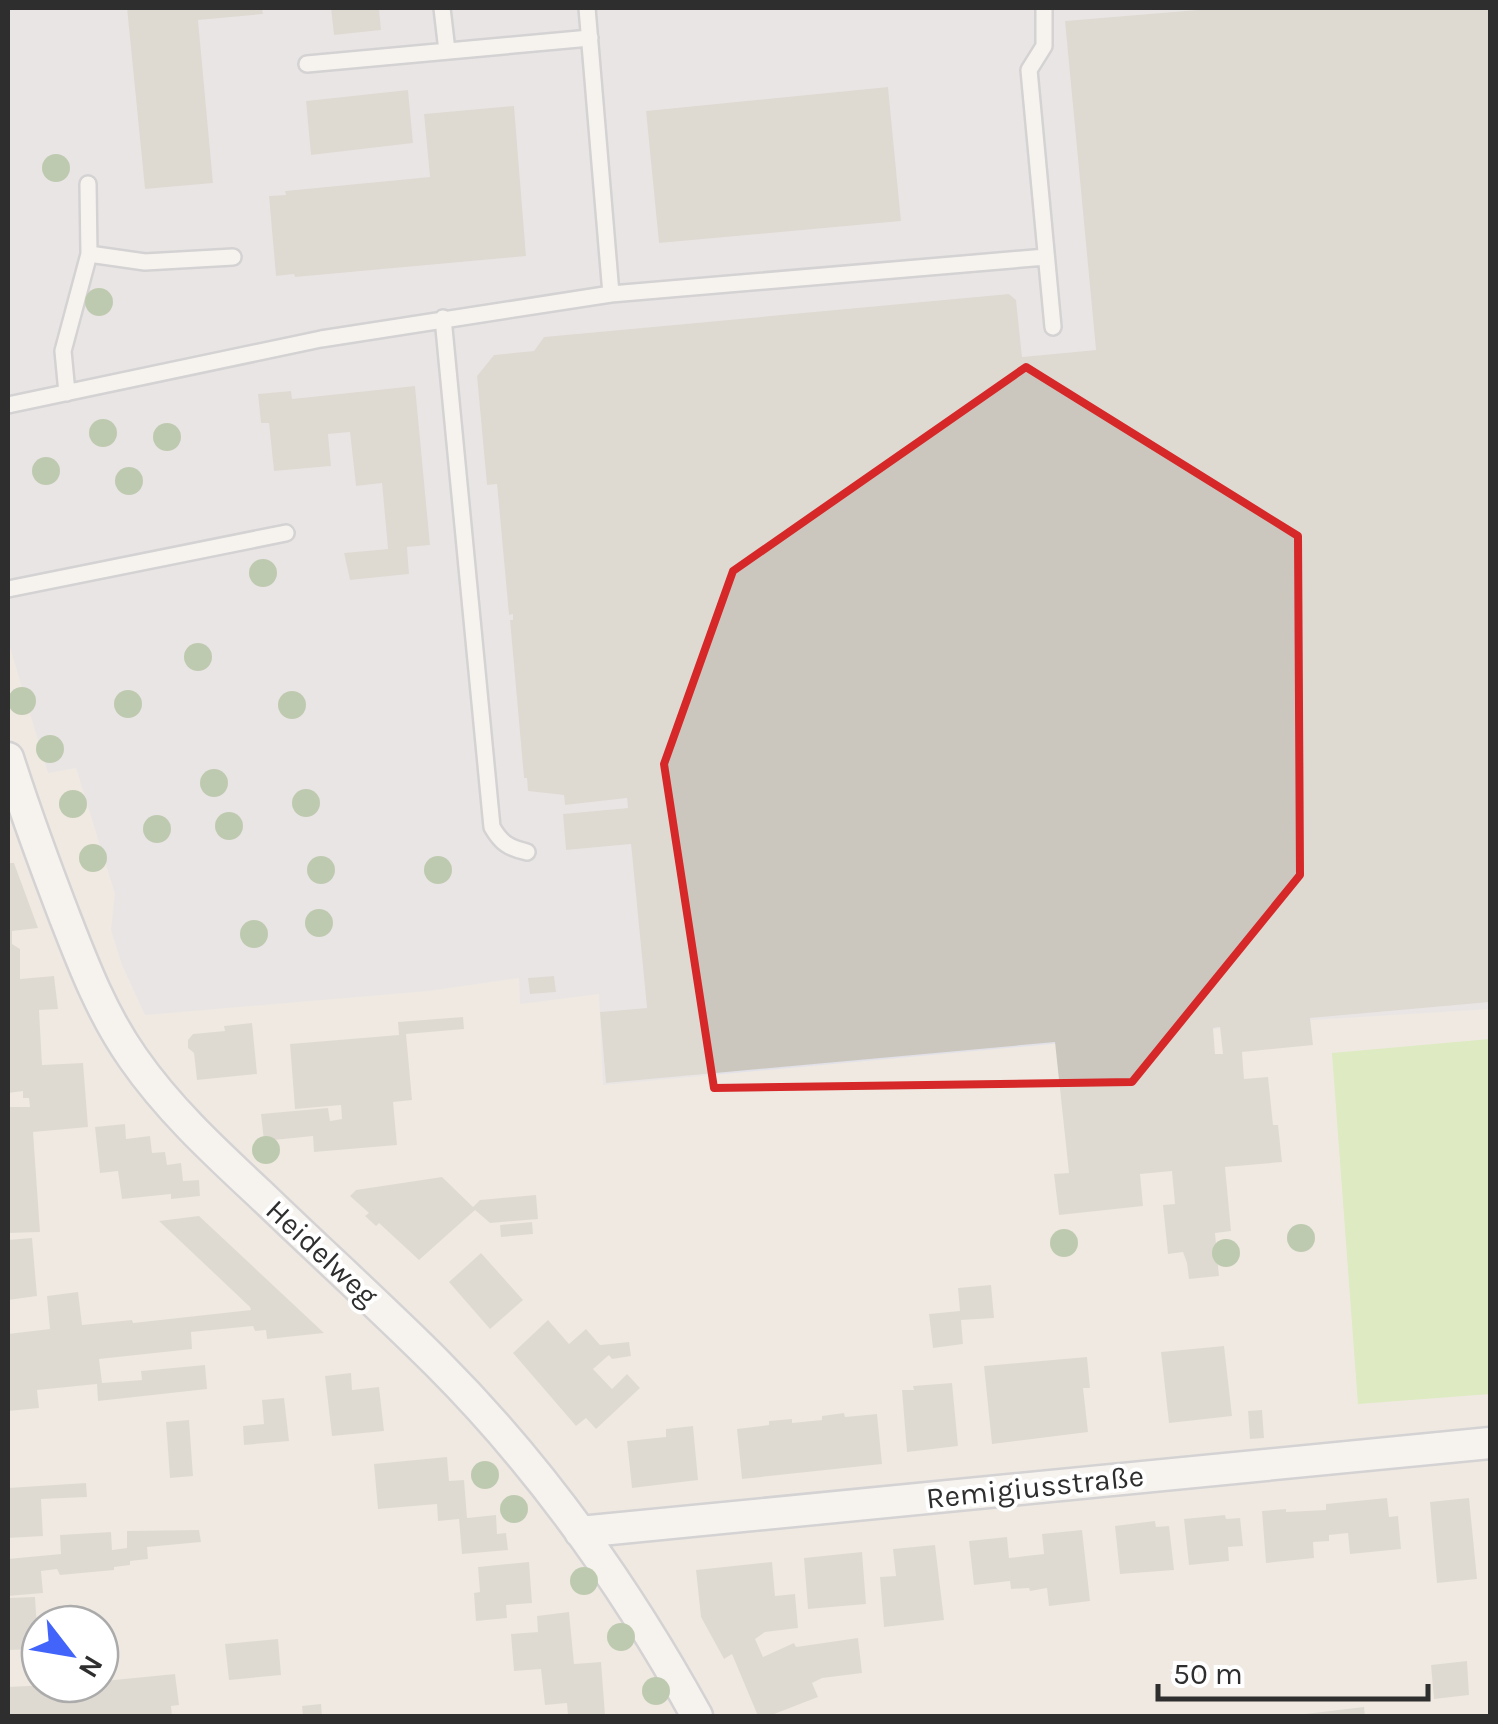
<svg xmlns="http://www.w3.org/2000/svg" width="1498" height="1724" font-family="Karla,sans-serif">
  <rect width="100%" height="100%" fill="#efe9e1"/>
  <path fill="#e3e1e8" d="M8,8h1482v1001l-178,11 -709,65 -4,-91 -79,10 -1,-26 -91,13 -283,24 -23,-50 -11,-35 4,-36 -39,-126 -28,5 -40,-132z"/>
  <path fill="#c9ec9a" d="M1490,1039v355l-132,10 -26,-351z"/>
  <path fill="#cbc7bf" fill-rule="evenodd" d="M127,8h135l1,6 -65,6 15,163 -68,6z
    M331,8h48l2,22 -47,5z
    M1221,8h269v994l-180,16 3,27 -71,7 2,27 24,-2 5,48h5l4,37 -57,5 6,64 -16,2 4,43 -30,3 -2,-16 -4,-11 -15,2 -5,-49 12,-1 -3,-33 -32,3 3,32 -84,9 -5,-41 15,-1 -14,-131 -449,41 -6,-71 47,-4 -16,-164 -65,6 -3,-36 65,-6 -1,-10 -62,7 -1,-10 -36,-4 -1,-13h-3l-14,-158h3v-6l-4,1 -12,-131 -10,1 -10,-109 17,-21 40,-4 10,-14 465,-43 7,6 6,57 74,-7 -31,-329zM1220,1027l3,27h-8l-2,-26z
    M888,87l13,134 -242,22 -13,-132z
    M408,90l5,53 -102,12 -5,-54z
    M514,106l12,150 -231,21 -1,-3 -18,2 -7,-80 17,-1 -1,-4 145,-14 -6,-63z
    M415,386l15,159 -23,2 2,27 -59,6 -6,-27 44,-4 -6,-66 -26,3 -6,-54 -22,2 3,32 -57,5 -5,-48h-8l-3,-29 33,-3 1,8z
    M8,863h6l24,65 -26,3v13l8,5v30l34,-3 4,33 -19,1 3,55 41,-2 5,64 -55,5 7,100 -32,1v-126h22l-1,-9h-6v-7l-15,2z
    M554,976l2,16 -26,2 -2,-16z
    M463,1017l1,12 -58,5 6,66 -19,2 4,43 -83,7 -1,-16 -49,5 -3,-27 67,-6 2,13 12,-2 -1,-14 -46,4 -5,-65 109,-9 -1,-13z
    M252,1023l5,51 -60,6 -3,-27 -6,-5v-8l5,-6 32,-3 -1,-5z
    M125,1124l1,15 24,-3 2,17 13,-1 2,13 14,-2 2,18 16,-1 1,16 -29,3v-5l-49,5 -4,-28 -18,2 -5,-46z
    M442,1177l31,30 7,-7 56,-5 2,24 -48,4 -15,-13 -56,50 -40,-37 -3,3 -11,-10 4,-3 -19,-17 6,-6z
    M199,1216l125,117 -57,6 -1,-9 -11,1 -2,-5 -62,6 1,17 -93,10 3,24 40,-3 -1,-9 64,-6 2,24 -109,12 -1,-17 -60,6 2,18 -31,3v-77l42,-5 -3,-33 31,-4 4,33 50,-5 1,3 118,-13 -1,-3 -91,-86z
    M532,1222l1,12 -32,3 -1,-12z
    M32,1238l5,58 -29,4v-60z
    M481,1253l42,47 -33,29 -41,-47z
    M991,1285l3,33 -33,2 2,24 -30,4 -4,-34 31,-3 -2,-23z
    M548,1320l21,24 17,-15 14,16 29,-3 2,14 -19,3 -3,-4 -16,14 19,20 15,-15 13,14 -44,41 -10,-11 -10,8 -63,-73z
    M1224,1346l8,70 -63,7 -8,-71z
    M1087,1357l3,31h-7l5,44 -96,12 -8,-78z
    M351,1373l1,17 27,-3 5,44 -52,5 -7,-60z
    M952,1383l6,63 -51,6 -5,-62h12l-1,-4z
    M284,1398l5,43 -45,4 -1,-19 21,-2 -2,-24z
    M1262,1410l2,28 -14,1 -2,-28z
    M844,1413l1,4 32,-3 5,50 -140,15 -5,-50 32,-4v-4l23,-2v4l30,-3v-4z
    M189,1420l4,56 -23,2 -4,-56z
    M693,1426l5,54 -66,8 -5,-47 39,-4v-8z
    M447,1457l2,24 15,-1 3,38 29,-3 1,19 9,-1 2,17 -46,4 -3,-35 -21,2 -1,-17 -59,5 -4,-45z
    M86,1483l1,14 -46,2 2,37 -35,2v-50z
    M1387,1498l2,19 9,-1 3,33 -51,5 -2,-21 -19,2v6l-16,1 1,16 -48,5 -4,-52 24,-2v3l40,-2v-6z
    M1469,1498l8,81 -40,4 -7,-81z
    M1225,1515l1,4 14,-1 3,28 -15,1 1,14 -40,4 -5,-46z
    M1155,1521l1,6 13,-1 5,44 -54,4 -5,-48z
    M199,1530l2,12 -54,5 1,12 -18,2v4l-16,2v3l-54,5 -3,-6 -16,2 2,22 -35,3v-37l53,-5 -1,-19 51,-3 1,18 15,-2v-17z
    M1082,1530l8,71 -41,5 -2,-18 -17,3 -1,-3 -18,1 -1,-8 -36,4 -5,-44 38,-4 2,21 17,-2 18,-2 -2,-20z
    M935,1545l9,75 -60,7 -4,-50 16,-1 -3,-27z
    M862,1552l4,52 -58,5 -4,-51z
    M529,1562l3,41 -26,2 1,13 -31,3 -2,-28 6,-1 -2,-25z
    M772,1562l3,34 20,-2 3,34 -33,4 -10,7 8,18 31,-14 2,4 62,-9 4,35 -40,5 -10,5 6,14 -49,19h-11l-26,-62 -8,5 -23,-42 -5,-47z
    M35,1597l2,33h3v19l-32,1v-52z
    M569,1612l5,52 27,-2 4,53 -37,1 -1,-13 -22,2 -4,-36 -27,2 -3,-37 27,-2 -1,-16z
    M278,1639l3,36 -52,5 -4,-36z
    M1467,1661l2,34 -35,4 -3,-34z
    M175,1674l4,31 -8,1 1,10h-164v-29l58,-3h23v3l15,-1v-5z
    M321,1704l1,12h-19l-1,-10z
    M1364,1707l1,9h-60v-2z"/>
  <g fill="none" stroke-linecap="round" stroke-linejoin="round">
    <defs>
      <path id="lane" d="M442,8l5,43
        M587,8l24,286
        M1044,8v38l-15,24 24,257
        M307,64l283,-26
        M89,254l56,8 88,-5
        M443,318l49,509c9,16 17,21 35,25
        M67,393l-4,-42 26,-97 -1,-70
        M8,405l313,-66 290,-45 435,-37
        M8,589l278,-56"/>
      <path id="street" d="M8,758c17,53 36,105 56,157 19,49 38,99 69,143 36,52 83,95 129,138 58,56 118,110 175,167 103,103 190,226 260,353
        M580,1532l910,-89"/>
    </defs>
    <use href="#lane" stroke="#b4b7c1" stroke-width="20"/>
    <use href="#street" stroke="#b4b7c1" stroke-width="35"/>
    <use href="#lane" stroke="#fff" stroke-width="15"/>
    <use href="#street" stroke="#fff" stroke-width="30"/>
  </g>
  <g fill="#84a574">
    <circle cx="56" cy="168" r="14"/>
    <circle cx="99" cy="302" r="14"/>
    <circle cx="103" cy="433" r="14"/>
    <circle cx="167" cy="437" r="14"/>
    <circle cx="46" cy="471" r="14"/>
    <circle cx="129" cy="481" r="14"/>
    <circle cx="263" cy="573" r="14"/>
    <circle cx="198" cy="657" r="14"/>
    <circle cx="22" cy="701" r="14"/>
    <circle cx="128" cy="704" r="14"/>
    <circle cx="292" cy="705" r="14"/>
    <circle cx="50" cy="749" r="14"/>
    <circle cx="214" cy="783" r="14"/>
    <circle cx="306" cy="803" r="14"/>
    <circle cx="73" cy="804" r="14"/>
    <circle cx="229" cy="826" r="14"/>
    <circle cx="157" cy="829" r="14"/>
    <circle cx="93" cy="858" r="14"/>
    <circle cx="321" cy="870" r="14"/>
    <circle cx="438" cy="870" r="14"/>
    <circle cx="319" cy="923" r="14"/>
    <circle cx="254" cy="934" r="14"/>
    <circle cx="266" cy="1150" r="14"/>
    <circle cx="1301" cy="1238" r="14"/>
    <circle cx="1064" cy="1243" r="14"/>
    <circle cx="1226" cy="1253" r="14"/>
    <circle cx="485" cy="1475" r="14"/>
    <circle cx="514" cy="1509" r="14"/>
    <circle cx="584" cy="1581" r="14"/>
    <circle cx="621" cy="1637" r="14"/>
    <circle cx="656" cy="1691" r="14"/>
  </g>
  <path d="M0 0H1498V1724H0ZM1026,367l272,169 2,339 -168,207 -418,6 -50,-324 69,-193z" fill="#efe9e1" fill-opacity=".55" fill-rule="evenodd"/>
  <path fill="none" stroke="#d62828" stroke-width="8" stroke-linejoin="round" d="M1026,367l272,169 2,339 -168,207 -418,6 -50,-324 69,-193z"/>
  <g text-anchor="middle" dominant-baseline="central" stroke-width="8" stroke-linejoin="round" paint-order="stroke">
    <g font-size="30" fill="#2e2e2e" stroke="#fff">
      <text transform="translate(322 1253) rotate(43)">Heidelweg</text>
      <text transform="translate(1035 1487) rotate(-6)">Remigiusstraße</text>
    </g>
  </g>
  <rect width="1498" height="1724" fill="none" stroke="#2e2e2e" stroke-width="20"/>
  <g transform="translate(70 1654) rotate(121)"><circle r="48" fill="#ffffff" stroke="#ababab" stroke-width="2.5"/>
  <path d="M0-8L18 38L0 25L-18 38Z" fill="#4264fb"/>
  <text y="-15" font-size="28" font-weight="bold" text-anchor="middle" fill="#2e2e2e">N</text>
  </g>
  <path d="M1158 1684v15h270v-15" fill="none" stroke="#2e2e2e" stroke-width="5"/>
  <text x="1173" y="1684" font-size="30" fill="#2e2e2e" stroke="#ffffff" stroke-width="8" paint-order="stroke">50 m</text>
</svg>
